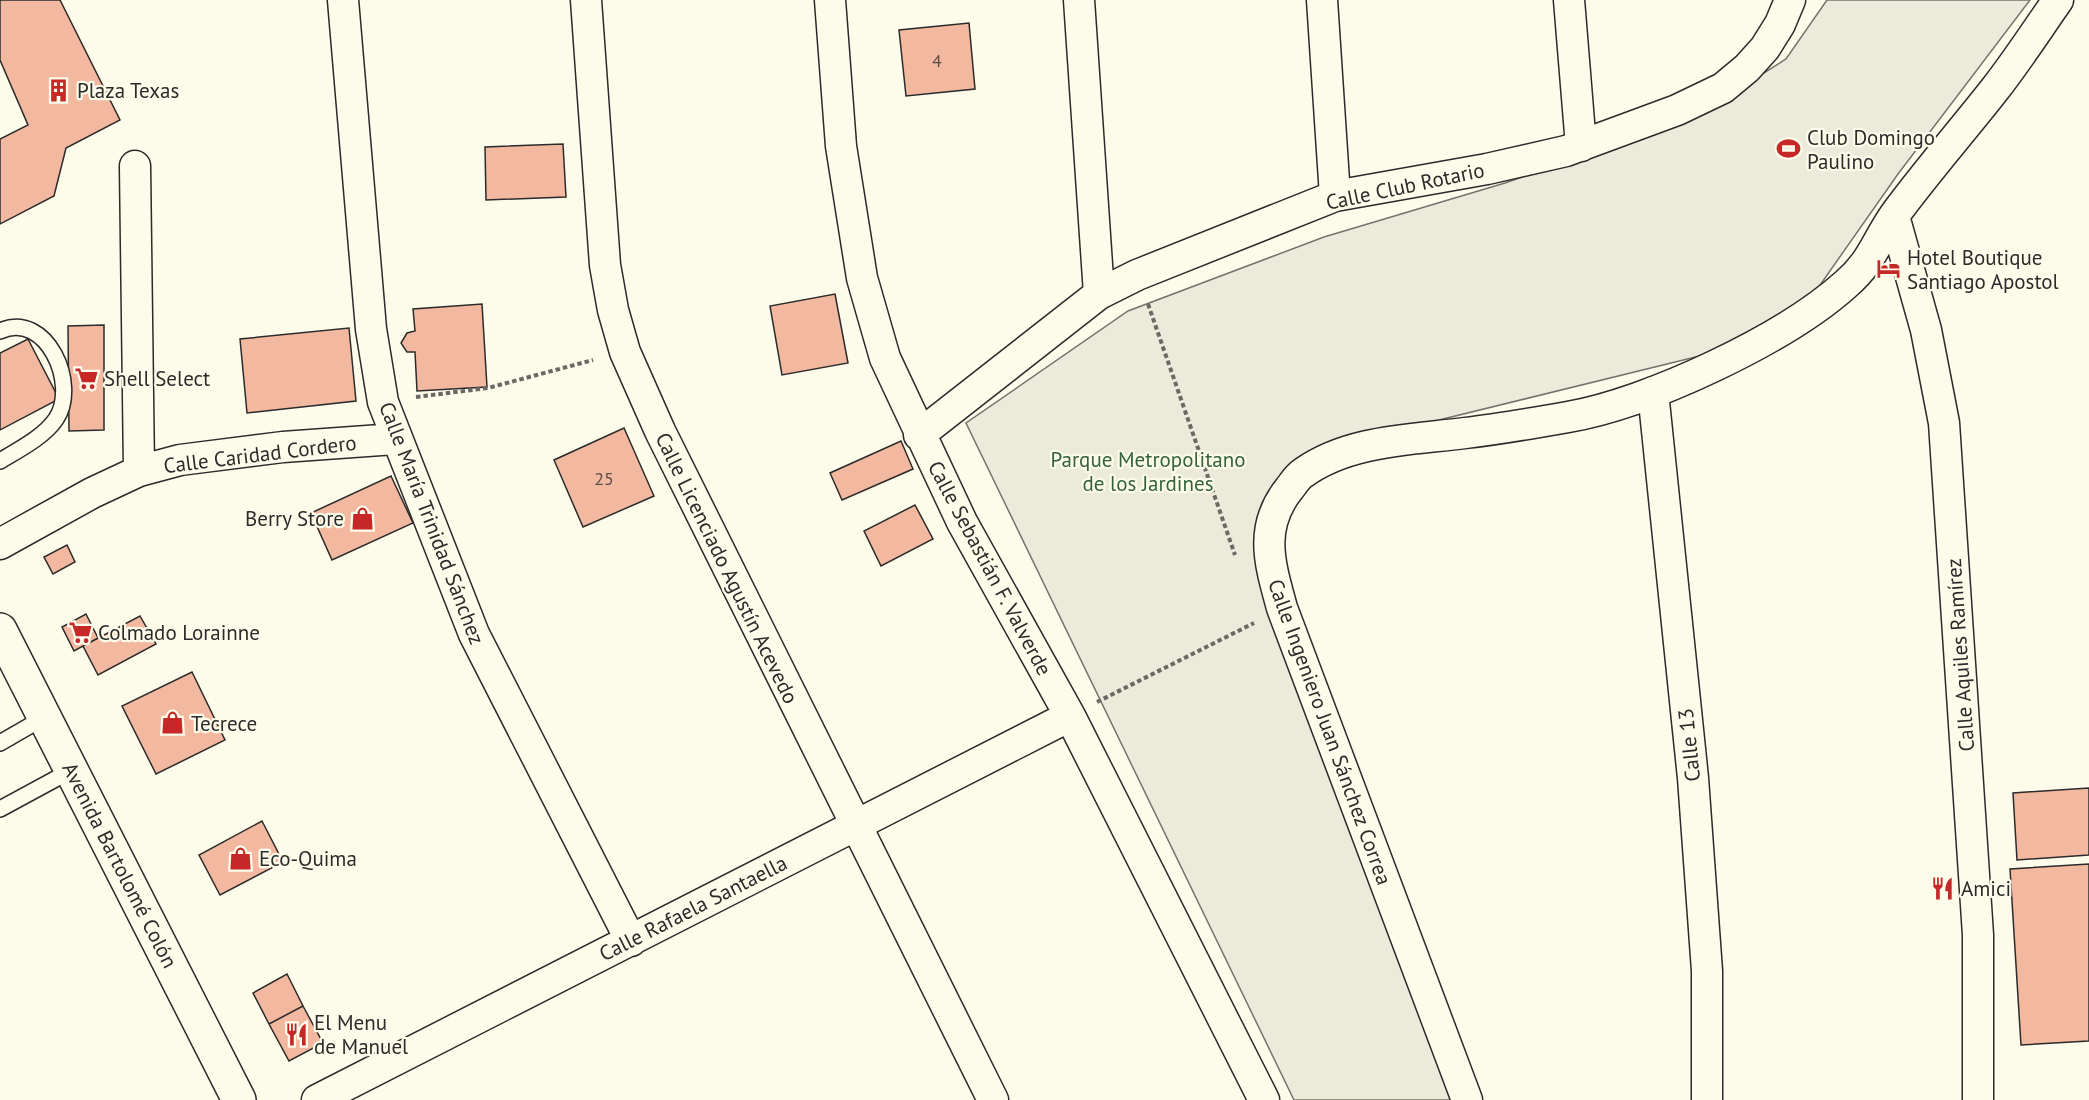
<svg xmlns="http://www.w3.org/2000/svg" width="2089" height="1100" font-family="'PT Sans',sans-serif">
  <rect width="100%" height="100%" fill="#fdfbea"/>
  <path fill="#ecebdb" stroke="#74746e" stroke-width="1.5" d="M1827,0h203l-132,174 -113,161 -403,99 -85,41 -32,105 215,520h-186l-328,-677 162,-112 196,-74 181,-54 186,-64 95,-60z"/>
  <path fill="#f2b8a0" stroke="#2b2b2b" stroke-width="1.5" d="M0,0h60l60,120 -54,28 -12,48 -54,28v-85l28,-14 -28,-65z
    M969,23l6,66 -69,7 -7,-66z
    M563,144l3,53 -80,3 -1,-53z
    M835,294l13,69 -66,12 -12,-69z
    M482,304l5,83 -70,4 -2,-39h-8l-6,-9 6,-10 8,-2 -2,-22z
    M104,325v105l-35,1 -1,-105z
    M349,328l7,73 -109,12 -7,-74z
    M28,339l31,60 -59,31v-77z
    M624,428l30,68 -71,31 -29,-67z
    M901,441l12,28 -71,31 -12,-27z
    M391,476l22,47 -81,37 -21,-47z
    M915,505l18,34 -52,27 -17,-35z
    M67,545l8,17 -22,12 -9,-17z
    M86,614l12,24 -24,13 -12,-24z
    M140,616l16,28 -58,31 -15,-29z
    M192,672l33,68 -69,34 -34,-68z
    M2089,788v67l-72,5 -4,-67z
    M262,821l21,41 -63,33 -21,-40z
    M2089,864v177l-68,4 -11,-176z
    M287,974l16,32 -34,18 -16,-31z
    M303,1006l20,37 -34,18 -20,-37z"/>
  <g fill="none" stroke-linecap="round" stroke-linejoin="round">
    <defs>
      <path id="lane" d="M0,331c47,-21 79,54 56,88 -12,18 -38,31 -56,42
        M0,743l45,-26
        M0,809l72,-39"/>
      <path id="street" d="M343,0l28,329 12,73 91,232 157,307
        M586,0l19,265 8,45 12,42 35,79 333,669
        M830,0l11,146 21,132 23,80 77,164 108,194 194,384
        M1079,0l20,294
        M1322,0l13,196
        M1569,0l12,146
        M135,166l4,305
        M1894,216l32,114 18,93 34,512v165
        M1653,392l40,386 14,193v129
        M919,435l180,-141 38,-19 198,-79 152,-27 79,-18 111,-41 46,-22 24,-20 18,-20 15,-24 10,-24
        M0,544l92,-51 47,-22 41,-11 103,-13 112,-8
        M317,1100l753,-384
        M1467,1100l-185,-492c-12,-44 -24,-80 7,-119 4,-5 8,-12 14,-16 46,-33 108,-33 162,-40 35,-4 69,-10 103,-16 81,-14 217,-78 278,-133 27,-23 31,-45 50,-71 31,-42 66,-82 99,-124 22,-28 42,-59 63,-89"/>
      <path id="secondary" d="M0,630l239,470"/>
    </defs>
    <use href="#lane" stroke="#2b2b2b" stroke-width="18"/>
    <use href="#street" stroke="#2b2b2b" stroke-width="33"/>
    <use href="#secondary" stroke="#2b2b2b" stroke-width="36"/>
    <path stroke="#6a6964" stroke-width="4" stroke-dasharray="4.5 3" stroke-linecap="butt" d="M1148,304l87,251
      M416,397l72,-9 105,-28
      M1097,702l157,-79"/>
    <use href="#lane" stroke="#fdfbea" stroke-width="15"/>
    <use href="#street" stroke="#fdfbea" stroke-width="30"/>
    <use href="#secondary" stroke="#fdfbea" stroke-width="33"/>
  </g>
  <defs>
    <symbol id="building-bare" viewBox="-9 -9 18 18"><path d="M-4-6H4V6H1V3H-1V6H-4ZM-2.5-4.3h1.7v1.8h-1.7ZM.8-4.3h1.7v1.8H.8ZM-2.5-1h1.7V.8h-1.7ZM.8-1h1.7V.8H.8Z" fill="#c62828" stroke="#fdfbea" stroke-width="2.5" paint-order="stroke"/></symbol>
    <symbol id="stadium-bare" viewBox="-9 -9 18 18"><path d="M0-5a6.5 5 0 1 0 0 10a6.5 5 0 1 0 0-10ZM-3.5-1.8h7v3.6h-7Z" fill="#c62828" stroke="#fdfbea" stroke-width="2.5" paint-order="stroke"/></symbol>
    <symbol id="hotel-bare" viewBox="-9 -9 18 18"><path d="M-6-4.5h1.5V1H6V5H4.5V3h-9V5H-6ZM-4 0a1.8 1.8 0 1 1 3.6 0ZM.5 0V-2.5h3Q6-2.5 6 0Z" fill="#c62828" stroke="#fdfbea" stroke-width="2.5" paint-order="stroke"/></symbol>
    <symbol id="supermarket-bare" viewBox="-9 -9 18 18"><path d="M-6-5.5h2.5l.6 2H6L4.5 2H-2.5L-4.4-4H-6ZM-1.5 3.2a1.3 1.3 0 1 0 .1 0ZM3 3.2a1.3 1.3 0 1 0 .1 0Z" fill="#c62828" stroke="#fdfbea" stroke-width="2.5" paint-order="stroke"/></symbol>
    <symbol id="shop-bare" viewBox="-9 -9 18 18"><path d="M-5-2.5h2.3a2.7 3.5 0 0 1 5.4 0H5L5.5 6h-11ZM-1.5-2.5h3a1.5 2.3 0 0 0-3 0Z" fill="#c62828" stroke="#fdfbea" stroke-width="2.5" paint-order="stroke"/></symbol>
    <symbol id="restaurant-bare" viewBox="-9 -9 18 18"><path d="M-5-6h1v4h1v-4h1v4h1v-4h1v5L-1.5 .5V6h-2V.5L-5-1ZM5-6V6H3V1.5H1.5Q1.5-4 5-6Z" fill="#c62828" stroke="#fdfbea" stroke-width="2.5" paint-order="stroke"/></symbol>
  </defs>
  <g fill-rule="evenodd">
    <use href="#building-bare" x="42" y="74" width="33" height="33"/>
    <use href="#stadium-bare" x="1772" y="132" width="33" height="33"/>
    <use href="#hotel-bare" x="1872" y="252" width="33" height="33"/>
    <use href="#supermarket-bare" x="70" y="362" width="33" height="33"/>
    <use href="#shop-bare" x="346" y="502" width="33" height="33"/>
    <use href="#supermarket-bare" x="64" y="616" width="33" height="33"/>
    <use href="#shop-bare" x="156" y="706" width="33" height="33"/>
    <use href="#shop-bare" x="224" y="842" width="33" height="33"/>
    <use href="#restaurant-bare" x="1926" y="872" width="33" height="33"/>
    <use href="#restaurant-bare" x="280" y="1018" width="33" height="33"/>
  </g>
  <g text-anchor="middle" dominant-baseline="central" stroke-width="4.5" stroke-linejoin="round" paint-order="stroke">
    <g font-size="18" fill="#5d4e48">
      <text x="937" y="60">4</text>
      <text x="604" y="478">25</text>
    </g>
    <g font-size="21" fill="#2b2b2b" stroke="#fdfbea" text-anchor="start">
      <text x="77" y="90">Plaza Texas</text>
      <text x="1807" y="137">Club Domingo<tspan x="1807" dy="24">Paulino</tspan></text>
      <text x="1907" y="257">Hotel Boutique<tspan x="1907" dy="24">Santiago Apostol</tspan></text>
      <text x="104" y="378">Shell Select</text>
      <text x="344" y="518" text-anchor="end">Berry Store</text>
      <text x="98" y="632">Colmado Lorainne</text>
      <text x="191" y="723">Tecrece</text>
      <text x="259" y="858">Eco-Quima</text>
      <text x="1961" y="888">Amici</text>
      <text x="314" y="1022">El Menu<tspan x="314" dy="24">de Manuel</tspan></text>
    </g>
    <g font-size="21" fill="#2b2b2b" stroke="#fdfbea">
      <text transform="translate(1405 186) rotate(-12)">Calle Club Rotario</text>
      <text transform="translate(260 454) rotate(-7)">Calle Caridad Cordero</text>
      <text transform="translate(432 523) rotate(69)">Calle María Trinidad Sánchez</text>
      <text transform="translate(727 568) rotate(64)">Calle Licenciado Agustín Acevedo</text>
      <text transform="translate(990 568) rotate(62)">Calle Sebastián F. Valverde</text>
      <text transform="translate(1960 655) rotate(-94)">Calle Aquiles Ramírez</text>
      <text transform="translate(1330 732) rotate(70)">Calle Ingeniero Juan Sánchez Correa</text>
      <text transform="translate(1689 745) rotate(-96)">Calle 13</text>
      <text transform="translate(120 865) rotate(63)">Avenida Bartolomé Colón</text>
      <text transform="translate(693 908) rotate(-27)">Calle Rafaela Santaella</text>
    </g>
    <g font-size="21" fill="#34623c" stroke="#fdfbea">
      <text x="1148" y="459">Parque Metropolitano<tspan x="1148" dy="24">de los Jardines</tspan></text>
    </g>
  </g>
</svg>
